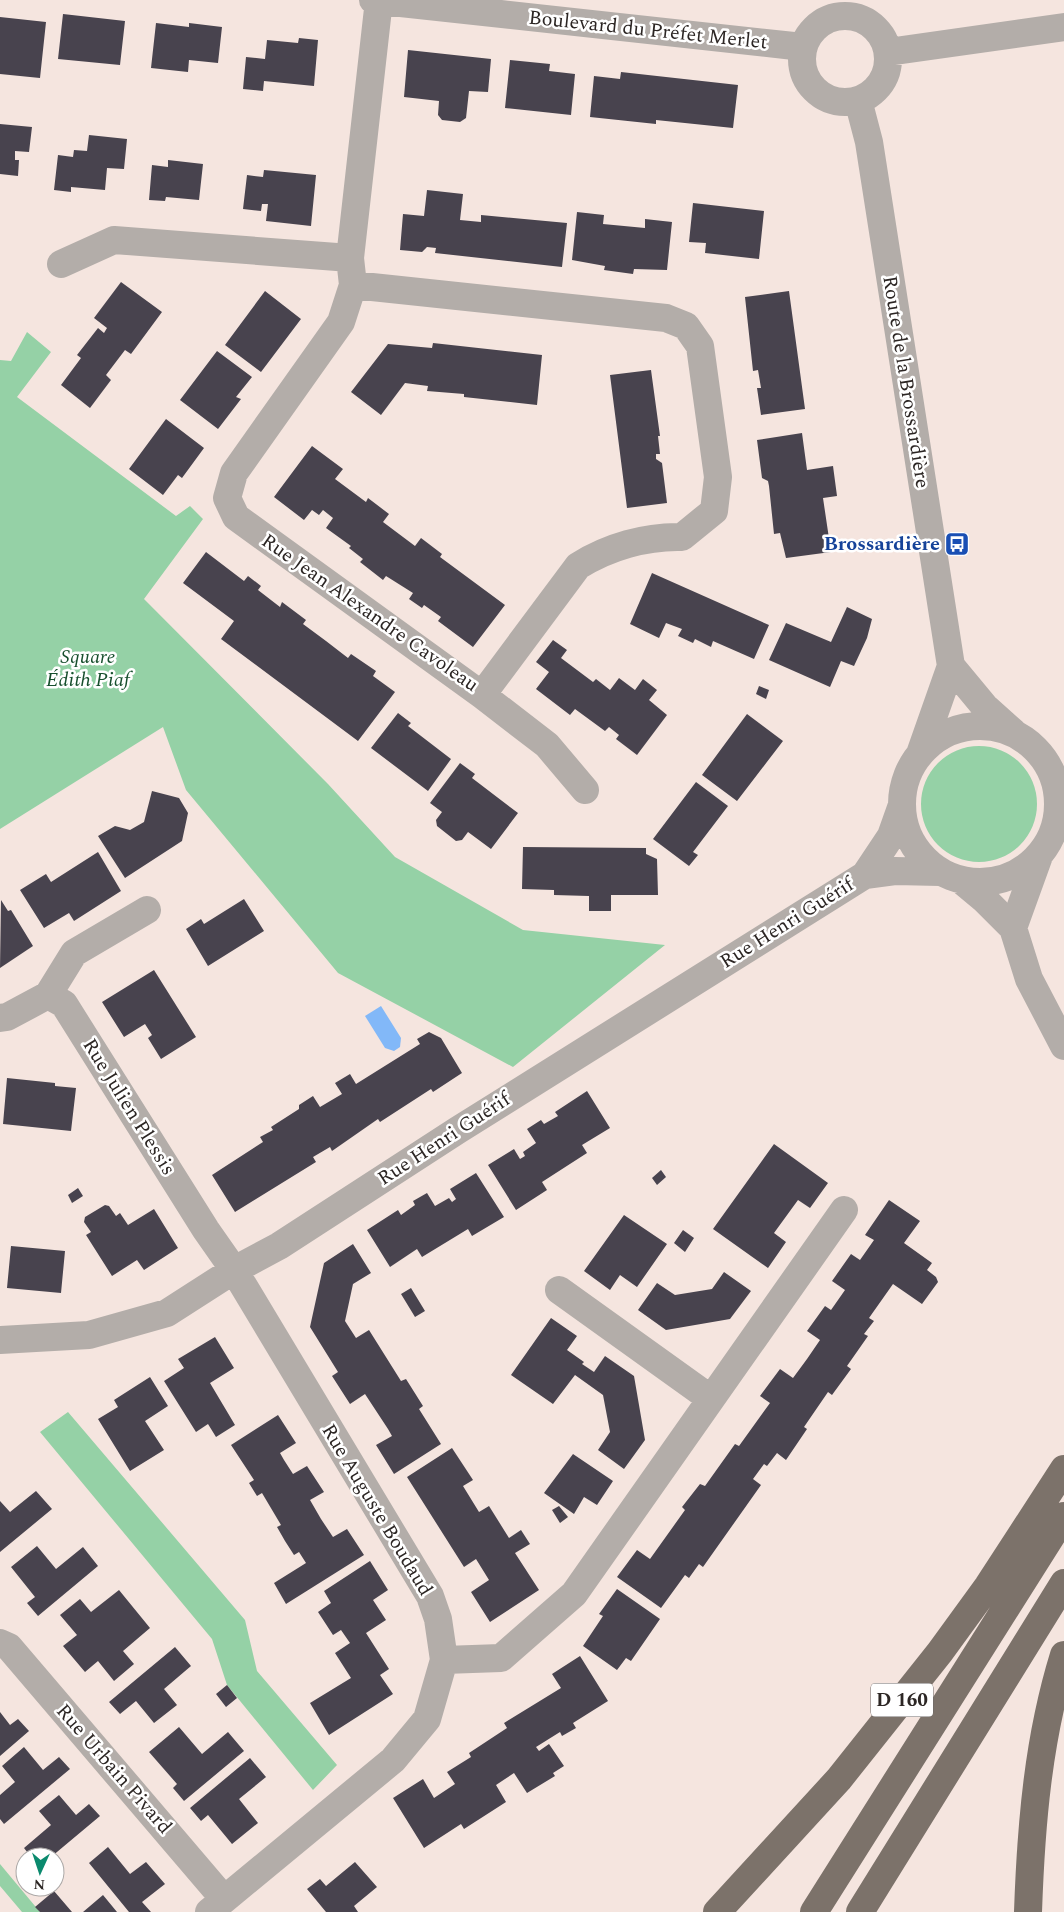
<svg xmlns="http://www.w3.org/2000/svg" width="1064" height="1912" font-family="Spectral,serif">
  <rect width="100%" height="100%" fill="#f5e5df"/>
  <path fill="#95d1a6" d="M27,332l24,20 -34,45 159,119 14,-10 13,13 -59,80 184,185 67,73 128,73 142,15 -152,122 -175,-94 -152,-183 -23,-63 -163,102v-469l11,1z
    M921 804a58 58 0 1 1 116 0a58 58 0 1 1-116 0Z
    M68,1412l177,208 12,51 80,94 -24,25 -86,-105 -15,-46 -172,-207z
    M0,1864l40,48h-18l-22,-26z"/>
  <path fill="#82b8f8" d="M381,1006l20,32 -1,9 -6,4 -9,-3 -20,-32z"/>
  <path fill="#48434e" d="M63,14l62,7 -5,44 -62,-6z
    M0,17l46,5 -6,56 -40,-4z
    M156,23l33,4v-4l33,4 -4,36 -29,-3 -1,12 -37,-4z
    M299,38l19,2 -4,46 -50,-5 -1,10 -20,-2 3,-32 19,2 2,-19 31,3z
    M408,50l83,9 -3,33 -19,-1 -3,27 -6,4 -18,-2 -4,-5 1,-14 -35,-4z
    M510,60l40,4 -1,7 26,3 -4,41 -66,-7z
    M621,72l117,13 -5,43 -77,-8v4l-66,-7 4,-41 26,3z
    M0,124l32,3 -3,25 -14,-1v9h4l-1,16 -18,-2z
    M89,135l38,4 -3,30 -17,-1 -2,22 -34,-3v5l-17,-2 4,-35 15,2 1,-7 13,1z
    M168,160l35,4 -4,36 -33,-3 -1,4 -16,-1 3,-35 16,2z
    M264,170l52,5 -5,51 -45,-5 2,-17h-6l-1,7 -18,-2 4,-34 16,2z
    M427,190l36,4 -3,26 21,2v-7l86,8 -5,44 -127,-14 1,-5 -9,-1 -5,5 -22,-2 3,-36 21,2z
    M693,203l71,8 -5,48 -54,-6 1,-10 -17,-1z
    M577,212l27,3 -1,9 42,4v-9l27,3 -5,48 -33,-1 -1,5 -29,-4 1,-4 -33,-6z
    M121,282l41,30 -31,42 -6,-4 -19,25 5,5 -21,28 -29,-23 20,-27 -4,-3 21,-27 6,5 3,-5 -13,-10z
    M265,291l36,28 -40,53 -36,-27z
    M789,291l16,118 -44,6 -4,-27h4l-3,-18 -5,1 -8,-74z
    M433,343l109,12 -5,50 -73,-8v-3l-37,-3 1,-5 -23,-3 -24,32 -30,-23 37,-48 44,4z
    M217,351l35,26 -16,20 5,2 -23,30 -38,-29z
    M651,370l9,66h-2l2,18h-4v5l6,4 5,40 -40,5 -17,-133z
    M166,419l38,29 -22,30 -4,-3 -15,20 -34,-26z
    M802,433l5,37 26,-4 4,30 -14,2 8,54 -45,6 -6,-25 -6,1 -5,-48 -1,-5 -6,-3 -5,-38z
    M312,446l31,23 -8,10 31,23 2,-4 21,16 -6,8 32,24 6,-8 21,16 -2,3 65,48 -32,42 -35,-26 3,-4 -17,-12 -2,3 -13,-9 4,-6 -27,-17 -3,4 -23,-18 3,-3 -14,-11 2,-2 -25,-18 7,-10 -10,-8 -4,5 -7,-5 -8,10 -30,-23z
    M206,552l38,29 4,-5 13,10 -3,4 22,17 2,-5 24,18 -3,4 23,17 22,17 3,-4 25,17 -3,5 22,16 -37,49 -137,-102 13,-18 -51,-38z
    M652,573l117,52 -15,34 -41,-18 -2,6 -16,-8 -2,4 -15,-7 4,-7 -16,-6 -7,15 -29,-14z
    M847,607l25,12 -5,19 -13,28 -13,-5 -11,26 -61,-27 17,-37 45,19z
    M553,640l14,10 -6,8 32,24 3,-3 14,11 9,-12 16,12 8,-11 14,11 -8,10 18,15 -30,40 -21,-16 3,-4 -10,-8 -4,4 -30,-22 -5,6 -34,-26 13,-17 -13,-10z
    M759,686l10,4 -3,9 -10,-5z
    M398,713l13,10 -3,3 43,33 -23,32 -57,-43z
    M747,714l36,27 -46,60 -35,-26z
    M460,763l15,11 -3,4 46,35 -27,36 -23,-17 -6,8 -6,1 -19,-15 -1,-6 6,-8 -12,-9z
    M696,782l32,24 -35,46 5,3 -9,11 -36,-27z
    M152,791l27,7 9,15 -6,28 -57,37 -27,-42 17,-10 15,4 14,-8z
    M523,847l123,1v6l11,5 1,36h-47v16h-22v-15l-35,-1v-5l-32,-1z
    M98,852l23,39 -47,30 -5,-8 -25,15 -24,-38 26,-16 5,8z
    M244,899l20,32 -56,35 -22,-37 15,-10 3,5z
    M1,900l7,11 3,-1 22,36 -33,22z
    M154,970l42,67 -35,22 -13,-21 4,-3 -7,-11 -21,13 -22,-35z
    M429,1032l12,6 21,35 -29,19 -2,-3 -51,33 -2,-3 -46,32 -2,-4 -17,10 3,5 -81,50 -23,-37 51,-33 -3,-5 13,-7 -2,-3 28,-18v-4l14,-9 7,11 22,-13 -7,-11 15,-9 6,10 64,-40 -3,-5z
    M7,1078l48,5v3l21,2 -5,43 -68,-7z
    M587,1091l23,37 -28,17 5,8 -45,29 5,8 -31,20 -28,-45 26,-16 6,10 5,-3 -2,-4 13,-9 -9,-14 14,-9 3,4 14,-8 -3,-4z
    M774,1144l54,39 -18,25 -12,-8 -24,33 12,9 -18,26 -55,-39z
    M661,1170l5,7 -9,8 -5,-7z
    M476,1173l28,44 -32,19 -4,-7 -46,28 -5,-8 -27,18 -23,-37 31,-20 3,5 14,-10 -2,-4 14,-8 8,13 14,-8 3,4 4,-3 -6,-10z
    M78,1188l5,8 -11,7 -4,-8z
    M889,1200l31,21 -16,22 28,20 -5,7 9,7 2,5 -16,22 -29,-20 -24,34 5,3 -10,13 4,2 -21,30 4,3 -19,26 -4,-3 -24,35 3,2 -21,31 -9,-7 -10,13 -3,-2 -11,15 8,6 -58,82 -4,-3 -10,14 -4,-3 -24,33 -44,-31 20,-27 13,9 35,-49 -3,-3 18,-23 5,2 30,-42 4,2 31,-43 -10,-7 20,-27 13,9 14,-19 13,-19 -13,-9 18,-25 6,4 14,-20 -13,-9 19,-27 9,6 14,-20 -9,-5z
    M105,1205l4,1 7,10 4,-3 8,12 26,-16 24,39 -34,22 -7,-10 -25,16 -26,-41 5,-3 -7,-10 1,-5z
    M624,1215l43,29 -30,43 -17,-12 -10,15 -26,-19z
    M683,1230l11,8 -9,14 -11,-9z
    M353,1244l18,29 -18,11 -8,37 11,17 13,-8 32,51 5,-2 17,27 -4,3 22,35 -47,30 -18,-29 16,-9 -4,-7 -23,-35 -15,10 -18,-28 6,-4 -28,-45 14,-64z
    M11,1246l54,5 -4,42 -54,-5z
    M724,1272l27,19 -21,28 -64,11 -28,-20 19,-27 18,12 37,-6z
    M411,1288l14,23 -10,6 -14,-23z
    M551,1318l26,18 -10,14 17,12 -2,2 12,8 11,-16 29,20 11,64 -21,29 -26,-19 12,-18 -7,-37 -28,-20 -22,29 -42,-29z
    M215,1337l19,31 -24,15 25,42 -19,12 -8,-13 -12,8 -32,-51 20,-13 -6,-9z
    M150,1377l18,29 -23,15 19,29 -34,21 -32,-52 20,-12 -4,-7z
    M278,1415l18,28 -16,10 4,7 9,14 14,-8 17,26 -14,8 11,19 12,18 14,-8 17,26 -78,49 -12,-21 32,-20 -7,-11 -5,3 -9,-14 -8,-14 4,-2 -19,-32 -5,3 -8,-13 5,-3 -23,-35z
    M452,1448l21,32 -10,6 16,26 10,-6 20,32 12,-8 9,14 -15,9 24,37 -49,32 -19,-30 18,-12 -13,-21 -12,8 -57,-90z
    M573,1454l40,27 -16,24 -13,-8 -10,17 -30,-21z
    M36,1491l16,18 -52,43v-51l10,11z
    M559,1506l9,11 -8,6 -8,-13z
    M37,1546l19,23 27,-22 15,19 -60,50 -11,-13 8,-6 -24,-30z
    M370,1561l18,29 -15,10 13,20 -20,13 23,36 -9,6 13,19 -64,41 -19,-32 41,-25 -16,-25 15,-10 -9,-13 -8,5 -15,-23 13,-9 -7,-12z
    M617,1589l43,30 -29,42 -5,-3 -9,12 -34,-24 20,-30 -4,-2z
    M119,1590l31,38 -27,23 11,13 -20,17 -16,-20 -13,11 -22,-26 14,-11 -17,-20 20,-16 11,13z
    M175,1647l16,19 -27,23 13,16 -23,18 -18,-22 -16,13 -11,-12z
    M580,1656l28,45 -35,22 3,5 -14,8 -2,-4 -24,15 3,4 10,-7 15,22 -11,7 2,3 -28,17 -13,-20 -18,12 10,17 -42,27 -3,-5 -37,24 -31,-50 30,-19 11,19 21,-14 -8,-12 24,-15 -2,-4 38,-25 -3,-5 57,-35 -9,-14z
    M227,1685l10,13 -11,9 -10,-13z
    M0,1712l10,13 8,-6 11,12 -29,25z
    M179,1727l23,27 26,-22 16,19 -60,50 -11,-13 4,-4 -28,-32z
    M24,1747l19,23 16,-13 11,12 -66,55 -4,-5v-24l15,-13 -13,-16z
    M250,1758l16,19 -27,22 19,24 -26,21 -24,-29 -7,6 -11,-13z
    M59,1795l17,20 13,-11 11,12 -49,41h-20l-7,-9 27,-23 -12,-14z
    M108,1847l22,27 16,-12 19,22 -23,18 9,10h-22l-40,-49z
    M355,1862l22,25 -23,19 4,6h-32l-19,-23 13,-10 6,7z
    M54,1891l18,21h-32l-5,-5z
    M103,1895l14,17h-34z"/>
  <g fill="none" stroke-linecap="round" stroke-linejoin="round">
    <path stroke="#b3ada9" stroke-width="28" d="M373,0l430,47
      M802 59a43 43 0 1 1 86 0a43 43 0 1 1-86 0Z
      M888,52l176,-25
      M858,100l11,42 82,524 -31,88
      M61,264l53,-24 236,18
      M353,285l313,33 20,8 14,20 18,131 -4,34 -32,26c-36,-1 -74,10 -104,29l-96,129 -246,-178 -9,-19 7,-25 107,-151 12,-37 -3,-27 29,-258
      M951,666l34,41 28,25
      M482,695l65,50 38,45
      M902 804a78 78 0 1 1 156 0a78 78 0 1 1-156 0Z
      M865,875l30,-4 45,1
      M961,880l24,20 28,28 16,51 35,67
      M1013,928l26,-72
      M48,995l26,-42 73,-43
      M0,1018l7,-1 41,-22 16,9 142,226 28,40 196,326 8,23 6,41 -17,59 -34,41 -184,152
      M559,1290l152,109
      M0,1340l89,-5 78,-22 67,-43 45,-24 179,-116 407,-255 26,-39 11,-31
      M0,1643l9,4 215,252
      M444,1660l57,-2 73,-64 270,-384"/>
    <path stroke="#7c726a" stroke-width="28" d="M717,1912l122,-133 101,-127 48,-66 76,-117
      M814,1912l250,-396
      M860,1912l204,-329
      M1028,1912c3,-87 10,-173 36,-257"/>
  </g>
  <defs>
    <symbol id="bus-square" viewBox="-11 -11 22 22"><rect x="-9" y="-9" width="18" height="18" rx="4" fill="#1a4fb4" stroke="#fff"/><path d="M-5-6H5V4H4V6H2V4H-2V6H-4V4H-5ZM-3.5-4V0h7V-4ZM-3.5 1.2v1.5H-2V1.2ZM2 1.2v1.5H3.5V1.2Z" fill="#fff"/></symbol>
  </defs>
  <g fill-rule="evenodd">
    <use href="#bus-square" x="943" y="530" width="28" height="28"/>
  </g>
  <g text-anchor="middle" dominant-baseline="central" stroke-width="5" stroke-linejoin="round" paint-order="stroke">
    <rect fill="#fff" stroke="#6b6766" stroke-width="1" x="871" y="1683.5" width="62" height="33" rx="4"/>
    <g font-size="19" font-weight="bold" fill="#2c2624">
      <text x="902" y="1700">D 160</text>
    </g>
    <g font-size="20" fill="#2c2624" stroke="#fff">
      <text transform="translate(648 30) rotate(6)">Boulevard du Préfet Merlet</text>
      <text transform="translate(906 382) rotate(81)">Route de la Brossardière</text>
      <text transform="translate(370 613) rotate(35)">Rue Jean Alexandre Cavoleau</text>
      <text transform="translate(787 923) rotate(-32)">Rue Henri Guérif</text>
      <text transform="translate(129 1107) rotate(58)">Rue Julien Plessis</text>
      <text transform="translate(444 1139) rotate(-33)">Rue Henri Guérif</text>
      <text transform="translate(377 1510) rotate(59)">Rue Auguste Boudaud</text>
      <text transform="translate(114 1769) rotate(49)">Rue Urbain Pivard</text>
    </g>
    <g font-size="20" font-weight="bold" fill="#164399" stroke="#fff" text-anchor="end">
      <text x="940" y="544">Brossardière</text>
    </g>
    <g font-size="20" font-style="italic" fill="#174f2d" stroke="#fff">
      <text x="88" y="657">Square<tspan x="88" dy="23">Édith Piaf</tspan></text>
    </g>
  </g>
  <g transform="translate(40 1872) rotate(183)"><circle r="24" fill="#ffffff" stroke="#aba8a7"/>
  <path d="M0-4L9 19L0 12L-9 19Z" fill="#0b8a6e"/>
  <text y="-8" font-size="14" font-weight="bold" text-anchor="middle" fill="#2c2624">N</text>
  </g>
</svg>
